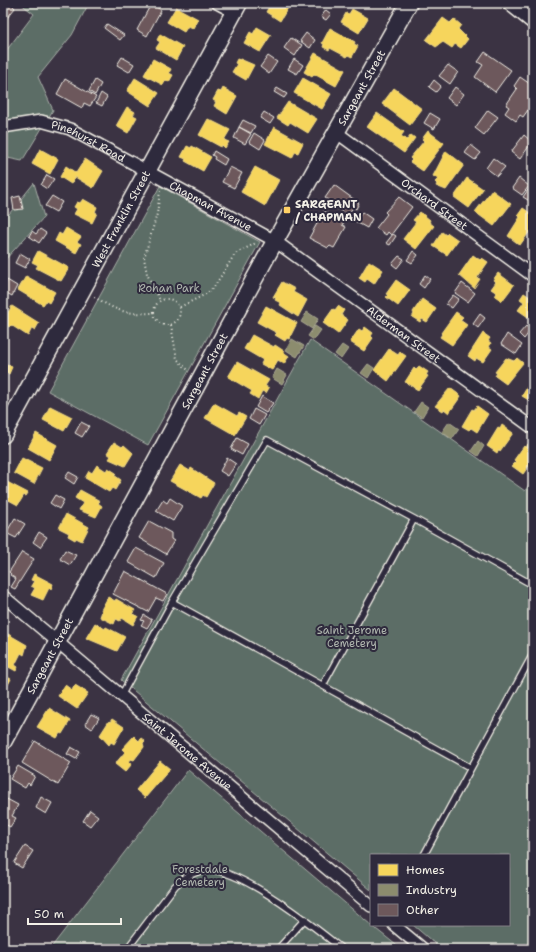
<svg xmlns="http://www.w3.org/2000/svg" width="536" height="952" font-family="'Shantell Sans',sans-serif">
  <rect width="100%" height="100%" fill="#3b3343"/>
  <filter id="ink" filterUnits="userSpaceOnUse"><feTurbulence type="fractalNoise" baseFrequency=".025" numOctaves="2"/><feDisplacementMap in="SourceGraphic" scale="8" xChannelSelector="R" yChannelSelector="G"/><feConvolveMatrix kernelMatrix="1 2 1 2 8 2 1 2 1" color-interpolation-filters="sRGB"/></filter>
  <g filter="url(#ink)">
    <path fill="#5b6d66" stroke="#a8afa7" d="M20,3h69l-17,32 -34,42 15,33 -31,51 -19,-4v-102l31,-41z
      M34,183l10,34 -41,45v-46l6,-2z
      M160,186l100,56 -112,203 -100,-54z
      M310,340l215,151 8,-13v471h-92l-28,-24h96v-70h-138v35l-250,-210z
      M188,770l183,155 30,24h-351z"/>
    <path fill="#f6d55c" stroke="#f5dd86" d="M271,3h13l5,3 -9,15 -14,-9z
      M176,7l22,12 -5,9 -5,-2 -4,6 -17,-10z
      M352,9l16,9 -9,15 -18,-11 5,-9 3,1z
      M443,18l7,5 4,-4 7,6 -3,4 10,10 -7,9 -6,-4 -3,4 -9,-6 -7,5 -10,-7z
      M257,27l14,8 -11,17 -16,-9 6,-11 3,2z
      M330,28l25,14 -1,2 4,2 -6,11 -4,-2 -1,2 -17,-9 -1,2 -6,-3 1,-3 -2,-1z
      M160,34l23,13 -7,13 -20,-12 4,-6 -3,-2z
      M315,53l30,17 -9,16 -22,-12 -2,3 -8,-5z
      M153,59l18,10 -2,4 4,2 -4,7 -3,-2 -3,5 -19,-10z
      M237,59l3,1v-1l14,6 -8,15 -14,-8 5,-8 -2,-1z
      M135,78l24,15 -9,13 -23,-15z
      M303,78l28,16 -9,15 -28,-16z
      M223,88l14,8 -10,18 -13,-8 2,-4 -3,-2 5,-9 3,1z
      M394,88l28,21 -12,16 -28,-21z
      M288,102l29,17 -9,14 -18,-11 -2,3 -11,-7z
      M127,107l8,5 -2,3 4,2 -9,16 -12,-7z
      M377,113l27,19 -3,4 6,4 4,-5 4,3 -11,15 -37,-26z
      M208,119l22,11 -6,10 5,2 -4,6 -3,-3 -1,2 -22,-12z
      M274,127l29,16 -5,10 -3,-1 -3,6 -27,-14z
      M428,131l16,12 -21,28 -13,-9 2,-2 -2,-2 14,-17 -2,-2z
      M187,146l4,2 1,-2 19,11 -8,14 -18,-10 1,-2 -5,-2z
      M40,149l18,10 -8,15 -18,-10z
      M446,151l18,14 -18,25 -10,-4 1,-2 -2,-2 3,-3 -5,-3z
      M85,159l18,12 -10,17 -18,-11 -4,7 -11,-7 6,-11 10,7z
      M255,167l24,13 -14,26 -24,-14z
      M467,178l16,11 -14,19 -15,-11z
      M492,190l19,14 -17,22 -19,-14z
      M83,199l14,8 -2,5 2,1 -5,10 -18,-9 3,-5 -3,-2 3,-5 3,1z
      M523,208l10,7v12l-13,18 -12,-9 12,-19 -2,-2z
      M420,212l10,8 -1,2 5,4 -18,23 -13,-10 13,-17 -3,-2z
      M66,228l15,9 -4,5 4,2 -5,9 -21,-12 4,-8 3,2z
      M442,232l4,3 2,-2 10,7 -11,15 -14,-9z
      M38,251l31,17 -8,13 -25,-13 2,-3 -6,-3z
      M473,255l7,5 2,-2 6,4 -11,16 3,1 -6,9 -15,-13z
      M369,261l14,9 -9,14 -7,-5 -2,3 -6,-4z
      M498,273l16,12 -12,16 -7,-5 2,-3 -6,-4 5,-7 -3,-2z
      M26,276l29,16 -6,11 -3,-2 -3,4 -25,-15z
      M396,280l14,10 -12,16 -12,-9 2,-2 -2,-1z
      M282,282l13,7 -2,3 14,8 -9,17 -18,-12 1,-2 -6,-3 1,-2 -3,-1z
      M524,293l9,6v17l-2,3 -13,-9 6,-8 -4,-3z
      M422,299l14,10 -9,13 -5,-3 -2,3 -8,-5 2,-3 -1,-2z
      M12,306l27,17 -4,7 -3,-2 -4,8 -17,-11 -2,2 -6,-3v-4z
      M266,306l31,17 -8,16 -2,-1 -2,3 -10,-6 2,-2 -20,-11z
      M338,306l6,4 -3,5 7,5 -10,14 -15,-11 10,-14 2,1z
      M456,312l7,5 -3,3 7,5 -15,20 -12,-8 2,-3 -1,-1z
      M365,327l8,6 -2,3 2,2 -9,13 -14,-9 9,-13 3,2z
      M483,333l7,5 -2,3 3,2 -2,4 3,2 -9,13 -7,-4 -1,3 -7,-5z
      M252,335l22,12 1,-2 9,6 -1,1 6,4 -5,8 -6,-4 -6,10 -11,-6 2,-4 -19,-11z
      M389,349l9,6 2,-3 6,4 -18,25 -14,-11z
      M506,358l8,3 3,-3 6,5 -17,21 -11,-8 2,-3 -2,-1z
      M3,362l9,5 -3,7 -5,-2 -1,2z
      M237,362l32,18 -4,6 4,2 -3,5 -4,-2 -4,8 -8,-5 2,-3 -24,-14z
      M419,366l9,6 -2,3 2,1 -10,14 -13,-8 9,-14 2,2z
      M533,377v24l-1,1 -10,-6z
      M450,388l11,8 -12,17 -5,-4 -1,2 -8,-5z
      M214,403l23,13 2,-3 7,4 -11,18 -30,-17z
      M50,406l22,11 -8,14 -21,-11z
      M477,406l11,8 -11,18 -6,-4 -2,2 -7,-4 10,-17 2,1z
      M502,425l11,8 -13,18 -1,-2 -2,4 -10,-7 11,-18 2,1z
      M36,433l21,12 -8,15 -21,-12z
      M114,442l8,5 2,-2 9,8 -8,13 -16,-7 2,-3 -4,-3z
      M528,444l5,3v13l-10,14 -11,-8 4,-4 -2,-2 10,-14 2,2z
      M22,458l20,10 -8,16 -20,-11z
      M97,465l9,6 2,-3 8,5 -2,2 7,5 -6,10 -3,-2 -3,4 -24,-14 4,-7 3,2z
      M180,465l10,6 1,-3 23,15 -8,14 -3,-2 -2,3 -31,-17z
      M7,482l21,11 -2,3 -2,-1 -6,10 -15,-8v-7z
      M80,490l20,11 -2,2 4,3 -6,11 -17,-7 4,-7 -8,-5z
      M66,514l23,13 -7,14 -6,-3 -1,2 -7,-4 1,-3 -10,-5z
      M34,574l19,10 -2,5 -2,-1 -6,12 -12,-5 4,-7 -4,-2 3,-5 -3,-1z
      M108,597l7,4 1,-2 19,11 -3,4 6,2 -5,9 -11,-7 -2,3 -4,-2 -2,5 -14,-7 2,-6 -1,-1z
      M95,623l10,6 1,-2 19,10 -8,14 -31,-13z
      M8,634l19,11 -3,10 -3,-2 -6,12 3,2 -2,4 -13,-7v-14l4,-7 -3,-2z
      M3,675l8,4 -7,13h-1z
      M65,685l7,5 3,-5 13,8 -11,16 -19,-13z
      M49,708l21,13 -8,13 -2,-1 -3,5 -20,-11z
      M112,719l12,8 -10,17 -3,-2 -2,3 -9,-10 9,-14 1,1z
      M134,736l5,5 2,-3 4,3 -2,2 1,4 -10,13 -3,-1 -2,3 3,2 -7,8 -10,-8 10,-12 -3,-3z
      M160,761l10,8 -25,29 -9,-8z"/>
    <path fill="#8c8c6e" stroke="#abaa93" d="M307,312l11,7 -6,10 -11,-7z
      M315,326l6,4 -7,10 -6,-4z
      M292,339l12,7 -7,11 -11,-7z
      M342,345l6,4 -7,10 -6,-5z
      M368,364l6,4 -6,10 -7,-5z
      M277,369l10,6 -5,9 -10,-6z
      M421,402l7,5 -6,10 -8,-5z
      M449,422l10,7 -7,10 -10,-7z
      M478,441l6,5 -6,10 -7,-5z"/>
    <path fill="#6d585b" stroke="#f4f1e8" d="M3,3h7l5,5 -12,15v-10l2,-3 -2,-2z
      M151,4l10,6 -14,26 -10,-6z
      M326,10l5,4 -5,6 -5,-3z
      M107,24l17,11 -4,5 -16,-12z
      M306,33l9,7 -5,8 -10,-7z
      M291,38l11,7 -7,11 -11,-8z
      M485,52l26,18 -16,22 -20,-15 8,-12 -5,-3z
      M268,56l9,6 -8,12 -9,-7z
      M122,57l12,7 -5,8 -12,-7z
      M294,59l9,6 -6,9 -9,-5z
      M448,65l10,7 -8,12 -11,-8z
      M520,77l13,9v17l-10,14 -3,-2 -4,6 -11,-8 4,-6 -3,-2 11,-16 -3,-3z
      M65,79l31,18 -6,9 -6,-3 -2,5 -25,-14z
      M95,80l6,4 -6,11 -6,-4z
      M434,80l7,6 -5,6 -7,-5z
      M455,87l9,7 -8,11 -9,-7z
      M277,88l10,6 -3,4 -10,-6z
      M101,93l6,4 -5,9 -6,-3z
      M488,110l10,7 -14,18 -9,-7z
      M264,112l10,6 -4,6 -10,-6z
      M430,113l10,6 -6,10 -10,-6z
      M243,120l12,6 -4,7 -12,-6z
      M239,127l12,7 -6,10 -11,-6z
      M254,133l11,7 -5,9 -11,-7z
      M524,135l8,7 -12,17 -9,-7z
      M471,145l10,8 -6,7 -10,-7z
      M214,151l13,8 -3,6 -10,-6 1,-2 -3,-2z
      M493,158l12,9 -8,9 -11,-8z
      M230,167l12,6 -8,15 -12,-6z
      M47,175l7,4 -7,10 -6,-4z
      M519,178l10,8 -7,9 -10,-7z
      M334,185l25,18 -3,6 -3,-2 -5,8 -17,-10 2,-2 -8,-5z
      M530,187l3,2v14l-10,-6z
      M20,196l3,13 -9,1 -2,-12z
      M52,196l10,6 -6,10 -11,-6z
      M399,197l13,10 -21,28 -3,-3 -2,3 -10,-7 11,-14 -2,-2z
      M324,211l20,11 -2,3 4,2 -12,21 -4,-2 -2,2 -19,-10z
      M362,212l10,7 -5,9 -11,-6z
      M40,229l6,4 -7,10 -10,-7 3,-5 4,3z
      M393,234l3,2 -6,9 -4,-2z
      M413,251l5,4 -6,8 -5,-3z
      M20,253l10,6 -5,9 -10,-5z
      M399,256l5,3 -7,9 -5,-4z
      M425,275l5,4 -6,9 -5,-4z
      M7,280l10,6 -5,10 -9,-5z
      M462,283l13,10 -7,9 -13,-9z
      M453,295l6,4 -7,9 -6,-4z
      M480,314l5,4 -7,10 -5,-4z
      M526,326l5,4 -7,9 -5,-5z
      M507,334l15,11 -6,9 -15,-10z
      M262,396l11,7 -7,10 -10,-6z
      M254,409l11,6 -6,10 -10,-6z
      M81,422l8,4 -7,11 -7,-4z
      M237,438l11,6 -6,11 -11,-6z
      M227,458l9,6 -8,12 -8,-5z
      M69,472l9,5 -4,7 -9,-6z
      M55,495l9,5 -5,9 -9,-6z
      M170,498l12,8 -9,15 -17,-10 7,-11 4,3z
      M15,518l10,6 -9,14 -10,-5z
      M149,521l22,12v6l3,2 -8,13 -27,-16z
      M39,532l8,5 -7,10 -7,-5z
      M136,548l28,15 -8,15 -28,-16z
      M65,550l11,5 -6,10 -10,-6z
      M22,552l12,7 -19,30 -4,-2 5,-8 -6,-4 1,-1 -2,-2z
      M125,571l42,23 -4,7 -7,-3 -8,14 -35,-18z
      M144,615l8,5 -5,8 -6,-3 3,-4 -3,-1z
      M91,714l8,4 -7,11 -7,-5z
      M35,741l36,22 -13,22 -36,-22z
      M71,747l9,5 -4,7 -9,-5z
      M18,766l17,10 -5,9 -2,-2 -3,5 -15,-9z
      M3,797l15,8 -6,11 4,2 -6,9 -7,-4z
      M41,797l11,6 -6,11 -10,-6z
      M90,810l8,6 -8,10 -7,-5z
      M25,846l8,5 -11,17 -8,-5z"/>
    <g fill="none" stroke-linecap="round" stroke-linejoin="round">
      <defs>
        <path id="lane" d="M414,519l119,66
          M172,602l299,166 -47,87
          M121,696l51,-94 95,-162 147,79 -91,166
          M471,768l62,-114
          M127,949l48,-63c9,-9 19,-15 32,-16 33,-3 109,58 135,79
          M278,949l27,-30"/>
        <g id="street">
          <path d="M217,3l17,9"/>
          <path id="s1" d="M3,127l38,-6 29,8 205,112 258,187"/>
          <path id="s2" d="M336,132l197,144"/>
          <path id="s3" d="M3,596l368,310"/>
          <path d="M394,925l29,24"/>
        </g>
        <g id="secondary">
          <path id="s4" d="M3,435l236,-432"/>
          <path id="s5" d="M3,742l272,-501 134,-238"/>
        </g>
        <path id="primary" d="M512,3l21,17"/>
      </defs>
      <use href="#lane" stroke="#f4f1e8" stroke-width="8"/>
      <use href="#street" stroke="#f4f1e8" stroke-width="14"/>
      <use href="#secondary" stroke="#f4f1e8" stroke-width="19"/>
      <use href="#primary" stroke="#f4f1e8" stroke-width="20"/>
      <path stroke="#f4f1e8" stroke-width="2" stroke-dasharray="1 3" stroke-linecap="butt" d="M160,191l-3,23 -13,44 3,16 13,26
        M94,297c25,15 31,17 60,16
        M154 312a13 13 0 1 1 26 0a13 13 0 1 1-26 0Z
        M180,307l26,-13 8,-7 21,-33 21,-11
        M171,325l6,34 12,12"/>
      <use href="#lane" stroke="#2f2a3d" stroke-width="5.5"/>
      <use href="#street" stroke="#2f2a3d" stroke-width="11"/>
      <use href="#secondary" stroke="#2f2a3d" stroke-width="16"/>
      <use href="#primary" stroke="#2f2a3d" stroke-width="17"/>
    </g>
  </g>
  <rect fill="#ffd166" stroke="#2f2a3d" stroke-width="1.5" x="283" y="206" width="8" height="8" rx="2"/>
  <g text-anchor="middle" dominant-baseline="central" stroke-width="4" stroke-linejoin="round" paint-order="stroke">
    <g font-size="11" fill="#f4f1e8" stroke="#2f2a3d">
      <text stroke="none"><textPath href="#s5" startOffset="746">Sargeant Street</textPath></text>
      <text stroke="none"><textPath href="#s1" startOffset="90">Pinehurst Road</textPath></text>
      <text stroke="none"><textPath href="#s2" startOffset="122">Orchard Street</textPath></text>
      <text stroke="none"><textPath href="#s1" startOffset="229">Chapman Avenue</textPath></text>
      <text stroke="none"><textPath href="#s4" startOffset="246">West Franklin Street</textPath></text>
      <text stroke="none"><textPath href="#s1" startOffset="461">Alderman Street</textPath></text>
      <text stroke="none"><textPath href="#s5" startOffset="422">Sargeant Street</textPath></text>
      <text stroke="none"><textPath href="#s5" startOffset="98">Sargeant Street</textPath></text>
      <text stroke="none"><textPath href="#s3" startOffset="241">Saint Jerome Avenue</textPath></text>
    </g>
    <g font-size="11" font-weight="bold" fill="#f4f1e8" stroke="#2f2a3d" text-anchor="start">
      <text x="295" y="204">SARGEANT<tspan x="295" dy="13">/ CHAPMAN</tspan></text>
    </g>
    <g font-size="11" fill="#afb6ae" stroke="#2f2a3d">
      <text x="169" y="288">Rohan Park</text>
      <text x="352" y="630">Saint Jerome<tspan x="352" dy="13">Cemetery</tspan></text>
      <text x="200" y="869">Forestdale<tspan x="200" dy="13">Cemetery</tspan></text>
    </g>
  </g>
  <rect width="536" height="952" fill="none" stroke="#2f2a3d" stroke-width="16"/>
  <rect x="8" y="8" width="520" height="936" fill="none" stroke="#f4f1e8" stroke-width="1.5" filter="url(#ink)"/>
  <rect x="370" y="854" width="140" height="72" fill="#2f2a3d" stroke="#7e7a81"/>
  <rect x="378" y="864" width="20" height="12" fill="#f6d55c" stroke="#7e7a81"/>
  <text x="406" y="874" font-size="12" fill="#f4f1e8">Homes</text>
  <rect x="378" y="884" width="20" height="12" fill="#8c8c6e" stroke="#7e7a81"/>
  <text x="406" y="894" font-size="12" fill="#f4f1e8">Industry</text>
  <rect x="378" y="904" width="20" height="12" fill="#6d585b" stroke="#7e7a81"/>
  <text x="406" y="914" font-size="12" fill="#f4f1e8">Other</text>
  <path d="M28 918v6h93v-6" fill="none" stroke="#f4f1e8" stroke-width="2"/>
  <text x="34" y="918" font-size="12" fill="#f4f1e8" stroke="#2f2a3d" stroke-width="3" paint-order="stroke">50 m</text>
</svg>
